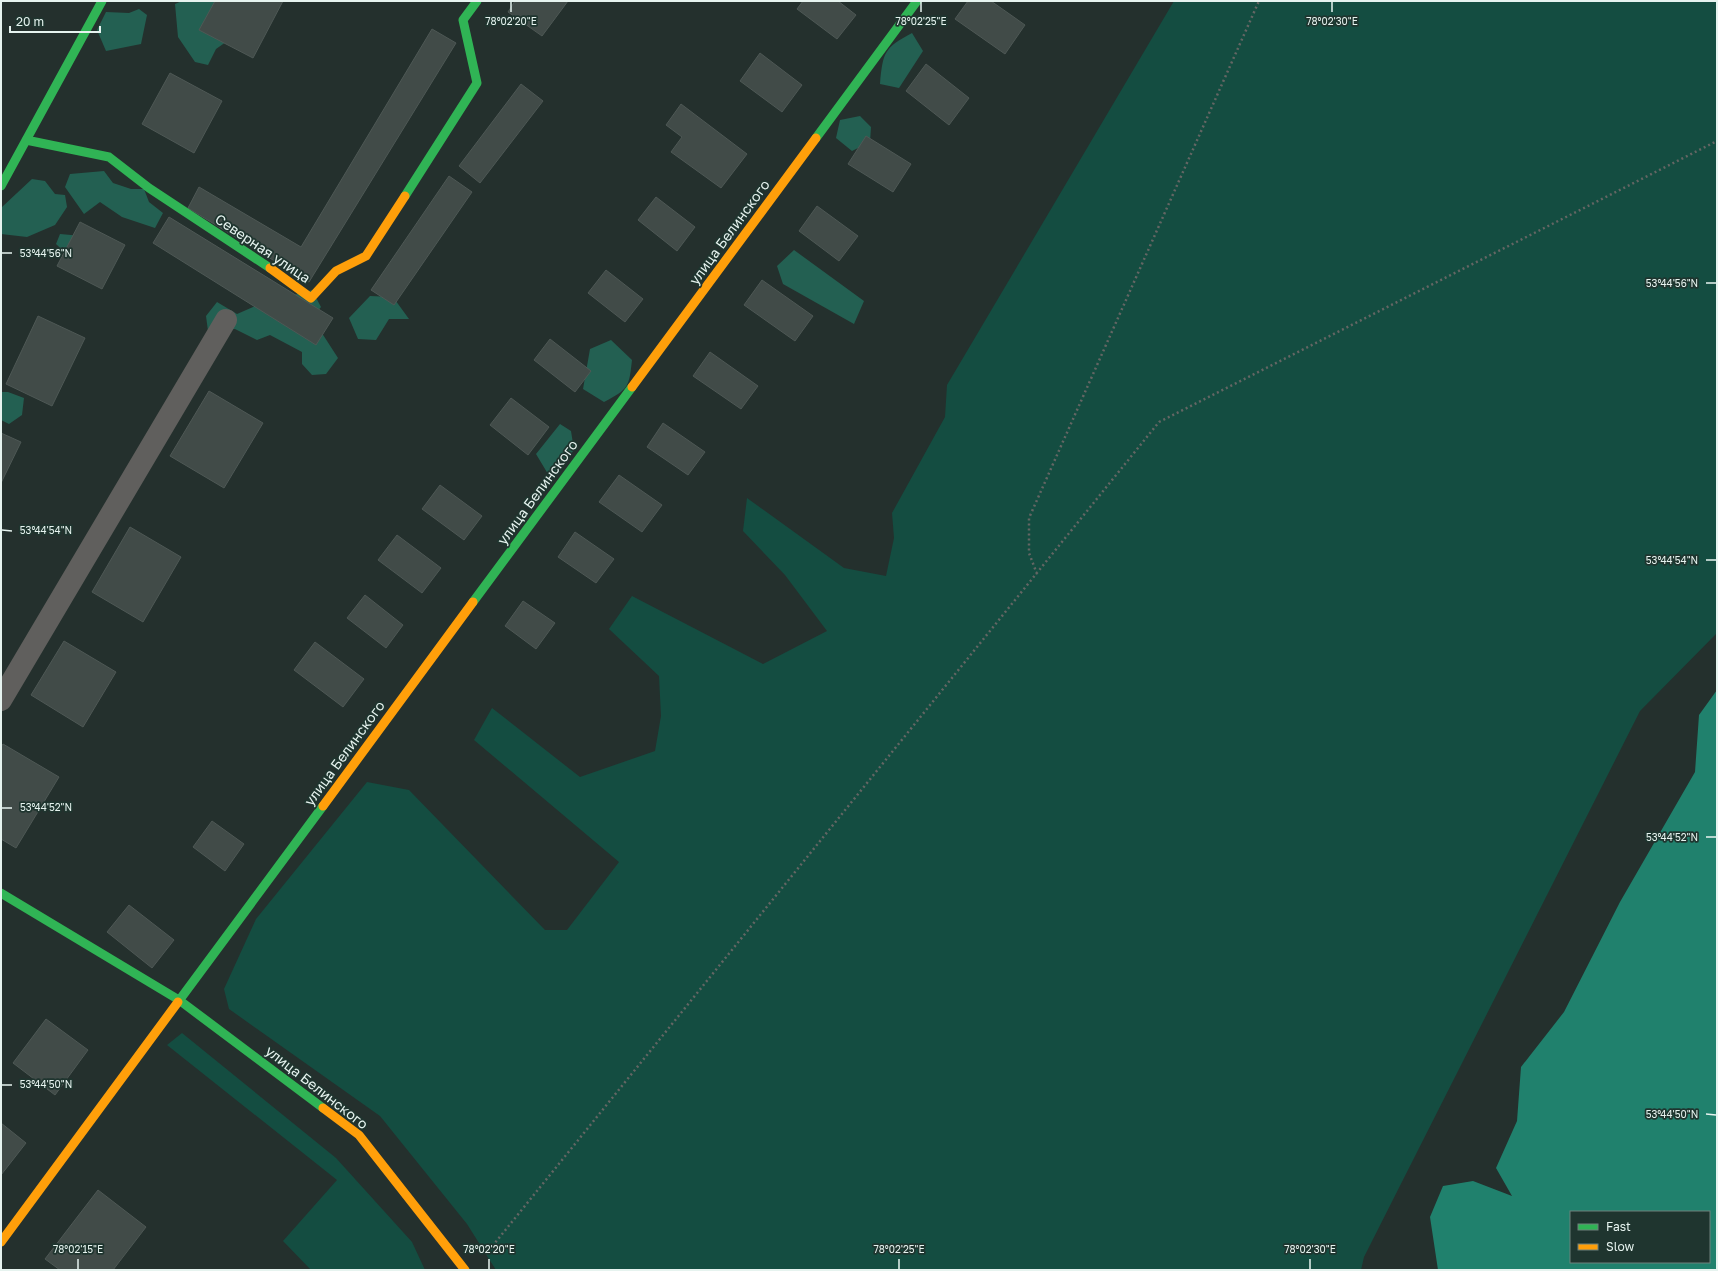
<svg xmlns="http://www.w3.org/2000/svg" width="1718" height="1271" font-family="'Golos Text',sans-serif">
  <rect width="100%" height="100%" fill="#24302d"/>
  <path fill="#144d41" d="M1174,1h543v632l-77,78 -276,546 -3,13h-865l-29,-46 -87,-108 -151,-107 -5,-20 32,-70 111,-137 42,8 136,140h22l52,-68 -145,-122 18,-32 88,69 75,-26 6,-35 -2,-40 -50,-47 23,-33 131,68 64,-33 -42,-56 -42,-44 4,-33 97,70 42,8 8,-38 -2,-25 53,-96 2,-32z
    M182,1033l154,125 76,84 13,28h-114l-28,-29 54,-61 -170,-135z"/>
  <path fill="#236052" d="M182,1h49l2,36 -17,12 -8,16 -13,-3 -17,-25 -3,-33z
    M139,9l8,6 -6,29 -35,7 -9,-21 9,-18 23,1z
    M912,33l11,18 -24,37 -19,-4c3,-32 4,-36 32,-51z
    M860,116l11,11 -1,15 -18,9 -16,-13 4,-18z
    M104,171l9,12 18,6h13l5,13 14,11 -8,15 -33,-11 -22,-15 -16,12 -19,-27 5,-13z
    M32,179l13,2 10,13 10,1 2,12 -12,18 -28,12 -26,-3 1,-27z
    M60,234l33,3 -16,27 -21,-20z
    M794,250l70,51 -10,23 -71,-40 -6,-18z
    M312,290l9,17 -11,14 8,6 20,31 -12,16 -14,1 -10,-11v-12l-32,-17 -13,5 -22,-11 -27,2 -2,-15 11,-14 20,12 23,-10z
    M370,296l23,1 16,22h-20l-13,21 -18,-1 -9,-21z
    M611,340l21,20c-3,27 -3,29 -28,42l-21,-13 7,-40z
    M1,392h7l16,6 -2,17 -13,9 -8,-4z
    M560,424l11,7 3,19 -23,29 -15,-25z"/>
  <path fill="#20816d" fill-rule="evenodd" d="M1717,690v580h-279l-8,-53 13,-31 30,-5 39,15 -16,-28 21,-47 4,-54 43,-55 56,-110 75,-130 4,-57zM1571,1212h138v50h-138z"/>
  <path fill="#414b48" stroke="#4e5855" d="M215,1h68l-30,57 -54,-28z
    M515,1h53l-26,35 -34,-24z
    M803,1h35l18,14 -19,24 -40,-30z
    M968,1h23l34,24 -20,29 -50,-35z
    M432,29l24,14 -147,239 -121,-74 11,-21 102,60z
    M760,53l42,32 -20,27 -42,-31z
    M926,64l43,34 -20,27 -43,-34z
    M170,73l52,28 -28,52 -52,-29z
    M521,84l22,17 -63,82 -21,-17z
    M681,104l66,50 -26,34 -50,-36 11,-15 -16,-12z
    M866,136l45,28 -18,28 -45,-28z
    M449,176l23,16 -78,113 -23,-15z
    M656,197l39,30 -18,24 -39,-31z
    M817,206l41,30 -19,25 -40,-30z
    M169,217l164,101 -17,27 -163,-102z
    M80,222l45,23 -23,44 -45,-23z
    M606,270l37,29 -18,23 -37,-29z
    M762,280l51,36 -18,25 -51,-36z
    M38,316l47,22 -33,68 -46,-22z
    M550,339l41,32 -16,21 -41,-32z
    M710,352l48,34 -17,23 -48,-33z
    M209,391l54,32 -39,65 -54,-32z
    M511,398l38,29 -21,28 -38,-30z
    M663,423l42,29 -17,23 -41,-28z
    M1,433l20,9 -20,41z
    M619,475l43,30 -20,27 -43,-30z
    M440,485l42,31 -18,24 -42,-31z
    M130,527l51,30 -38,65 -51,-30z
    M575,532l39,27 -18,24 -38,-26z
    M397,535l44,33 -19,25 -44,-33z
    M365,595l38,30 -17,23 -39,-30z
    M523,601l32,22 -19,26 -31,-23z
    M64,641l52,31 -33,55 -52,-32z
    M315,642l49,37 -21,28 -49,-37z
    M3,744l56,33 -43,71 -15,-9v-92z
    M212,821l32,23 -19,27 -32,-24z
    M129,905l45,35 -22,28 -45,-36z
    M46,1019l42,31 -33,45 -42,-32z
    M1,1123l25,20 -25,32z
    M98,1190l48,37 -33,43h-53l-15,-11z"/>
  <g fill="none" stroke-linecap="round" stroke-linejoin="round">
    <path stroke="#646664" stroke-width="2.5" stroke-dasharray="2 3" stroke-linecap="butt" d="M1037,574l-8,-21v-35l230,-517
      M486,1254l673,-832 558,-281"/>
    <path stroke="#605f5d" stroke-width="22" d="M1,700l225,-380"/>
    <path stroke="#30b455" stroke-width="9" d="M816,138l101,-137
      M26,140l83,17 40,31 121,80
      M1,186l101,-185
      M405,196l72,-113 -14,-63 14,-19
      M473,602l159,-215
      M1,893l178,107 144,108
      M178,1002l145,-196"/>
    <path stroke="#ff9f0a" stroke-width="9" d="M270,268l41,30 25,-27 30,-15 39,-60
      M632,387l184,-249
      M323,806l150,-204
      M323,1108l36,27 106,135
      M1,1242l177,-240"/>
  </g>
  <path fill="none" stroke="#e6f3ef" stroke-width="1.5" d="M511,12v-10M921,12v-10M1332,12v-10M2,253h10M1706,283h10M2,530l10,1M1706,560h10M2,808h10M1706,837h10M2,1085h10M1706,1114l10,1M78,1269v-10M489,1269v-10M899,1269v-10M1310,1269v-10"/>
  <g text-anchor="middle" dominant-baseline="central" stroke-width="3.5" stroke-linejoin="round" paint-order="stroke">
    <g font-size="14" fill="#e6f3ef" stroke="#1f352f">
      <text transform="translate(729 232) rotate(-54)">улица Белинского</text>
      <text transform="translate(263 248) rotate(34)">Северная улица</text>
      <text transform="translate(537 492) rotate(-54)">улица Белинского</text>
      <text transform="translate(344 753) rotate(-54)">улица Белинского</text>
      <text transform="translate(317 1087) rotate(38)">улица Белинского</text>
    </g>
  </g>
  <g font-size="10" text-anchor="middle" fill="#e6f3ef" stroke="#1f352f" stroke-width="3.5" stroke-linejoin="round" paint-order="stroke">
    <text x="511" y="25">78°02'20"E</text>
    <text x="921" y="25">78°02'25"E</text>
    <text x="1332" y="25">78°02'30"E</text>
    <text x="46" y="257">53°44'56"N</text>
    <text x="1672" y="287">53°44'56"N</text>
    <text x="46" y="534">53°44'54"N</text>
    <text x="1672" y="564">53°44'54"N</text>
    <text x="46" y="811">53°44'52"N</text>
    <text x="1672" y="841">53°44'52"N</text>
    <text x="46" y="1088">53°44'50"N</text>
    <text x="1672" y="1118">53°44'50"N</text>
    <text x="78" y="1253">78°02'15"E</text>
    <text x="489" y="1253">78°02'20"E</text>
    <text x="899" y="1253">78°02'25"E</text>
    <text x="1310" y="1253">78°02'30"E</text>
  </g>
  <rect width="1718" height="1271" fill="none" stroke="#e6f3ef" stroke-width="4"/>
  <rect x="1570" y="1211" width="140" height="52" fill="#1f352f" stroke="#6f817c"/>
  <rect x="1578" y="1224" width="20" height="6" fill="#30b455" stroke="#6f817c"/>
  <text x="1606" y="1231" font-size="12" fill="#e6f3ef">Fast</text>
  <rect x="1578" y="1244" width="20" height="6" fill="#ff9f0a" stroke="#6f817c"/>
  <text x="1606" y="1251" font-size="12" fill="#e6f3ef">Slow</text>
  <path d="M10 26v6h90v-6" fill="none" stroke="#e6f3ef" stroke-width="2"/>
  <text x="16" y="26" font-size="12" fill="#e6f3ef" stroke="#1f352f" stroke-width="3" paint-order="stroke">20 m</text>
</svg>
